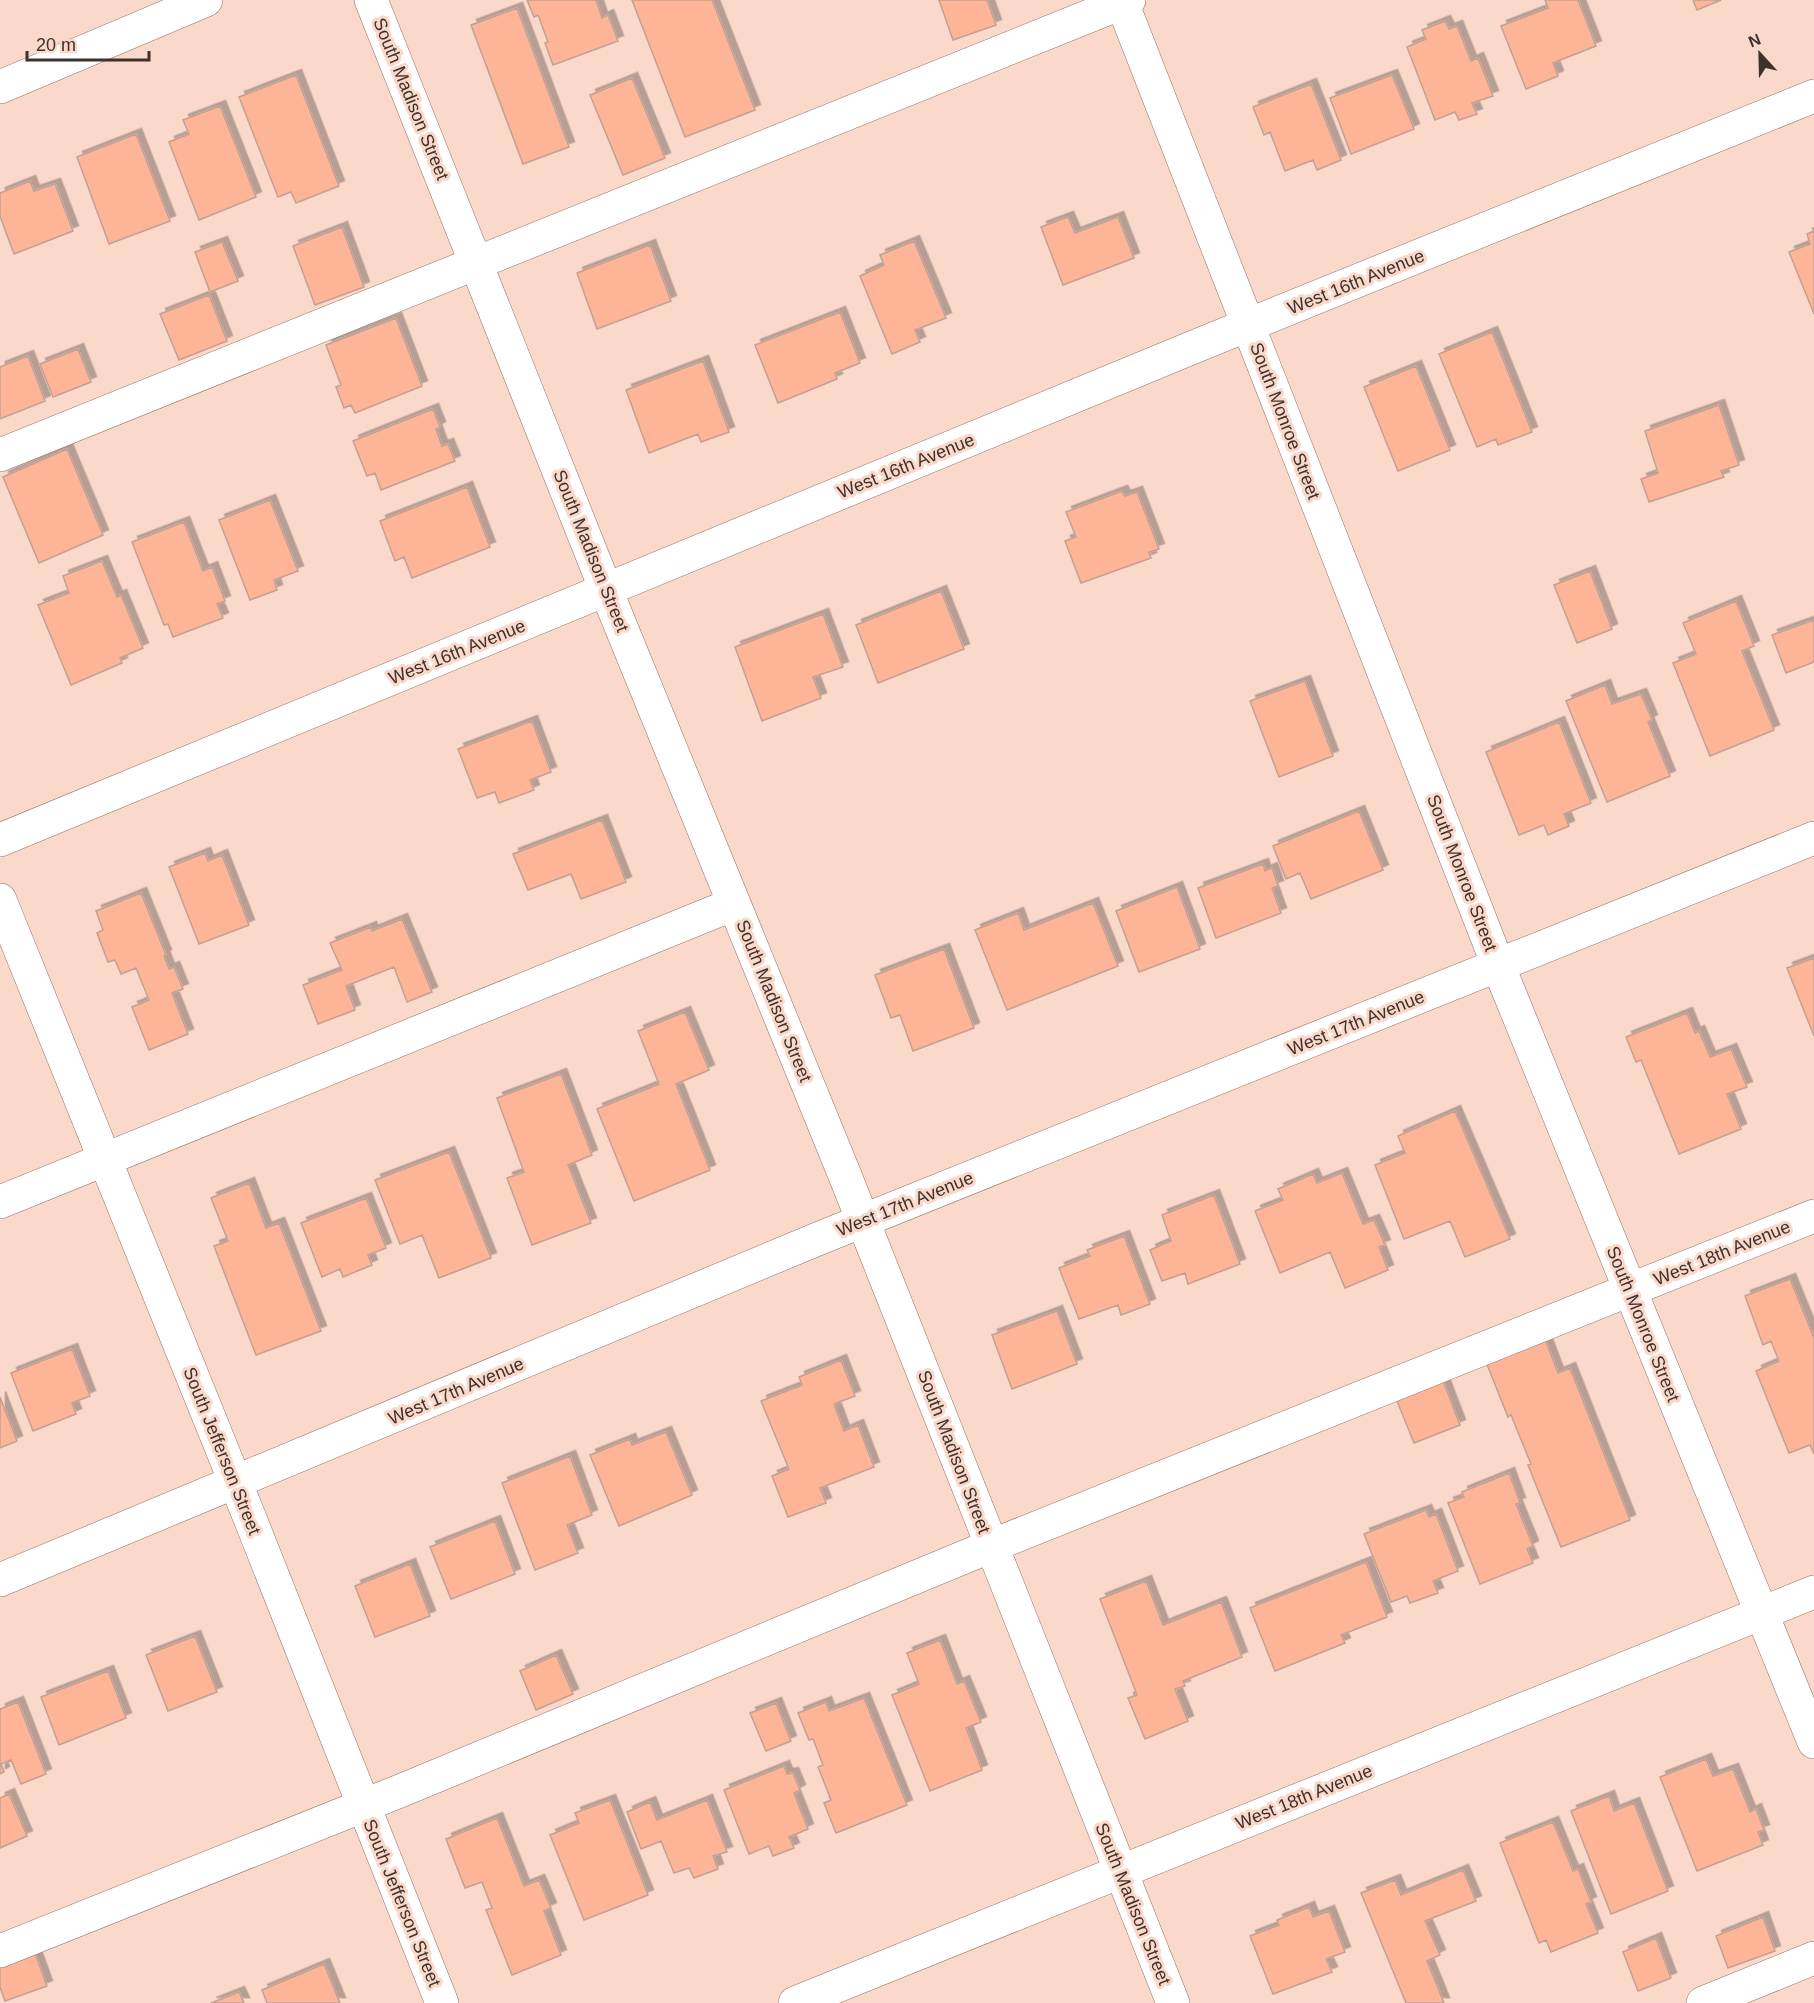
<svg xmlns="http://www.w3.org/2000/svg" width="1814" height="2003" font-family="Helvetica,sans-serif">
  <defs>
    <filter id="shadow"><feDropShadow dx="5.5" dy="-5.5" stdDeviation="0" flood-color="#0004"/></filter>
  </defs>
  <rect width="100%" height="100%" fill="#fad8ca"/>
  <path fill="#feb496" stroke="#c2a194" stroke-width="1.5" filter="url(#shadow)" d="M527,0h69l6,18 6,-3 10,26 -65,24 -8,-22 3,-1 -10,-27 -4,2z
    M632,0h80l43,110 -70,27z
    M939,0h48l9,25 -43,15z
    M1545,0h33l18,46 -43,17 5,13 -32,13 -25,-63 47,-18z
    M1693,0h28l-24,10z
    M517,8l52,139 -46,17 -52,-139z
    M1445,21l4,8 8,-3 14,35 7,-3 15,38 -21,7 5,11 -18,6 -4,-8 -20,8 -28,-73 19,-8 -4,-9z
    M296,75l43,111 -43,17 -5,-11 -13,5 -39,-100z
    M1392,75l22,54 -63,25 -21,-56z
    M632,78l33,80 -42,17 -33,-80z
    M1311,84l30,76 -24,10 -4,-10 -28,11 -15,-39 -6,3 -11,-28z
    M220,106l36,91 -57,23 -30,-78 20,-8 -6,-14z
    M136,134l34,87 -61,23 -32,-87z
    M30,181l4,10 21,-7 18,47 -59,23 -14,-38v-23z
    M1068,217l7,16 43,-16 16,41 -71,27 -22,-58z
    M342,227l22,60 -49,18 -22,-59z
    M1814,231v83l-25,-62 21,-8 -3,-10z
    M914,241l32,77 -31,12 5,12 -28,12 -32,-78 24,-11 -4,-10z
    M222,242l16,39 -28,11 -15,-40z
    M650,245l21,56 -74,28 -20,-56z
    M209,295l18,46 -48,19 -19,-46z
    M840,312l20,51 -25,10 2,6 -59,24 -23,-58z
    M396,318l26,68 -67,27 -4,-8 -7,3 -8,-21 5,-2 -15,-40z
    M1492,332l40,100 -34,13 -2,-6 -19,8 -38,-93z
    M78,349l13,33 -38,15 -13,-33z
    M28,356l17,45 -45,18v-52z
    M703,361l26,71 -28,10 -3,-8 -49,19 -23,-63z
    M1416,366l34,84 -52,21 -34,-84z
    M1719,405l20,60 -18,6 3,6 -75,25 -8,-23 17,-6 -13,-42z
    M433,409l7,18 -4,2 6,17 6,-2 7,17 -74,29 -6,-17 -8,3 -14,-35z
    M67,449l36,86 -64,28 -36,-86z
    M467,487l23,60 -78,31 -8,-21 -9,4 -15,-40z
    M1122,491l3,5 12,-4 22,57 -10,3 2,6 -70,25 -16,-42 11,-4 -10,-25z
    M270,500l28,71 -24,9 3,10 -27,10 -31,-80z
    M184,522l19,49 9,-4 13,34 -8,3 6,14 -50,19 -5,-13 -4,1 -32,-83z
    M102,561l15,36 4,-2 22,53 -23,10 2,5 -51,22 -33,-80 31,-12 -6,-17z
    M1590,571l22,58 -35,14 -23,-58z
    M941,591l23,58 -86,34 -22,-58z
    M1736,601l18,45 -12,5 32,79 -64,26 -37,-93 23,-9 -13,-31z
    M823,614l20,53 -30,10 8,21 -59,23 -27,-74z
    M1814,620v42l-28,11 -14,-38z
    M1305,681l28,75 -54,21 -29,-76z
    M1605,685l7,19 29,-10 11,26 -4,2 22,54 -63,26 -41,-101z
    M532,721l19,51 -21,8 4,10 -35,13 -4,-11 -18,6 -19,-49z
    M1559,722l32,81 -27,11 5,12 -21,9 -4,-10 -25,10 -33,-83z
    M1359,811l24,59 -72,29 -11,-26 -14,6 -13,-33z
    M602,820l24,62 -45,17 -10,-25 -43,16 -15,-36z
    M205,853l3,8 14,-6 27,70 -50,19 -30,-77z
    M1263,864l2,7 7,-3 6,18 -6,2 9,25 -65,25 -18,-50z
    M1177,887l23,62 -61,23 -23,-61z
    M141,893l25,62 -2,1 5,13 5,-2 9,22 -11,4 16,41 -39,16 -17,-43 17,-7 -13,-32 -15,6 -6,-14 -7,2 -11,-29 6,-3 -7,-19z
    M1093,903l25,63 -111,44 -32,-80 43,-17 6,17z
    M402,919l30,73 -25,10 -13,-35 -48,19 9,24 -37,14 -15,-39 39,-15 -12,-27 41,-16 1,4z
    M944,949l30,79 -61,23 -13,-36 -9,3 -16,-43z
    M1814,958v78l-27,-68z
    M685,1012l24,58 -33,14 34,86 -76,31 -37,-92 62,-25 -21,-53z
    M1687,1013l8,20 4,-2 11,26 21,-8 16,38 -20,7 14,35 -62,25 -38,-94 -5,2 -10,-25z
    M561,1074l31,81 -24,10 23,58 -59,22 -25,-67 17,-6 -27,-74z
    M1455,1111l55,128 -45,18 -15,-36 -46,18 -29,-74 30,-12 -7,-17z
    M449,1152l42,106 -52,20 -17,-43 -22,9 -25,-64z
    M1342,1173l21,51 11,-4 11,25 -6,2 9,23 -43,18 -15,-36 -50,21 -25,-62 28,-11 -5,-11 35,-15 4,9z
    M249,1183l17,45 13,-5 42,108 -65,24 -42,-109 14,-5 -17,-43z
    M1214,1195l26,69 -52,20 -3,-11 -23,8 -12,-31 21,-9 -9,-26z
    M366,1198l20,50 -18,7 4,10 -29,12 -3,-8 -18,8 -21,-54z
    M1124,1236l26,68 -29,11 -3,-10 -39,14 -20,-51 31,-12 -3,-6z
    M1790,1279l24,59v116l-4,-9 -21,8 -33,-82 23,-10 -8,-20 -8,4 -18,-49z
    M1057,1311l20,53 -65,25 -20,-54z
    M1545,1339l13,34 12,-5 60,152 -69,27 -33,-82 3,-1 -20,-49 -3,2 -22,-55z
    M72,1349l18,47 -18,7 4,11 -43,17 -22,-58z
    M841,1360l14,36 -21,8 10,27 14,-6 16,42 -54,21 6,15 -38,14 -16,-41 17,-7 -28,-68 41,-16 -3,-8z
    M1442,1378l18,47 -46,18 -19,-47z
    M0,1397l17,44 -17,7z
    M666,1432l26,63 -73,31 -29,-71 40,-16 2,6z
    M570,1456l22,59 -25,10 11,28 -43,17 -33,-87z
    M1509,1473l11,30 -4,1 17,42 -6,3 6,14 -53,21 -32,-81 16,-6 -2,-5z
    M1426,1510l3,7 7,-3 22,57 -25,10 5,12 -28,10 -3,-7 -16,6 -27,-68z
    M495,1521l20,53 -64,25 -21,-52z
    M1366,1562l21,55 -46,18 4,8 -70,28 -25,-63z
    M410,1564l20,52 -55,21 -20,-51z
    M1146,1581l17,44 58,-23 21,55 -59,24 2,5 -10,3 13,32 -43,18 -17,-41 9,-3 -37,-96z
    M195,1636l22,56 -49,19 -22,-56z
    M940,1640l17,44 7,-3 17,41 -15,6 16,42 -52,21 -38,-96 27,-11 -12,-31z
    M556,1655l17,39 -37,16 -16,-39z
    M108,1671l18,47 -67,27 -18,-48z
    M864,1698l43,107 -71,28 -12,-30 7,-3 -13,-33 5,-2 -10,-26 -4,1 -11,-27 28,-11 3,9z
    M18,1702l28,72 -25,10 -10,-24 -10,4 3,8 -4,2v-65z
    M776,1703l15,38 -25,10 -16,-38z
    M1706,1759l7,17 20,-7 17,43 6,-3 8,21 -6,2 5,13 -66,26 -37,-94z
    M784,1766l3,8 6,-1 7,17 -6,3 14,36 -19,8 5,11 -21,8 -4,-10 -20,8 -25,-64z
    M9,1794l18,42 -27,12v-50z
    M1609,1796l5,15 20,-8 34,88 -57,23 -40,-103z
    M610,1800l38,95 -64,25 -34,-85 29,-12 -4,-10z
    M707,1800l20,52 -14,4 5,13 -24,9 -5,-10 -15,5 -13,-32 -20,8 -14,-37 23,-10 7,18z
    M497,1818l27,68 15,-6 12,28 -7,3 17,44 -49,20 -26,-65 6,-2 -10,-26 -17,6 -19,-49z
    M1553,1822l20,49 5,-2 13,33 -5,2 12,29 -47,19 -5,-12 -7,3 -39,-100z
    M1463,1870l13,31 -51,20 15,34 -13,6 17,42h-38l-45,-110 34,-13 6,15z
    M1309,1907l4,10 16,-6 16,41 -19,7 6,13 -59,22 -23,-58 29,-11 -2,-5z
    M1763,1917l12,34 -47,17 -12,-32z
    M1656,1938l15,40 -33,13 -15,-39z
    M32,1945l15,41 -42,15 -5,-14v-30z
    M324,1964l16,39h-73l-5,-13z
    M239,1992l5,11h-33z"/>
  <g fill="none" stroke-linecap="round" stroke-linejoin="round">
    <defs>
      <path id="minor" d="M371,0l235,590 240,588 327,825
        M1121,0l377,965 316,777
        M0,87l206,-87
        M0,455l1129,-455
        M0,840l1201,-496 613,-248
        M0,900l251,621 191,482
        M0,1202l734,-298
        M0,1580l820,-342 994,-400
        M0,1951l400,-160 591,-245 823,-330
        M795,2003l1019,-411
        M1703,2003l111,-45"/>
    </defs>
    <use href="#minor" stroke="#917266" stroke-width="34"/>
    <use href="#minor" stroke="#fff" stroke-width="33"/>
  </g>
  <g text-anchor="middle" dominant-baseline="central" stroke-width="6" stroke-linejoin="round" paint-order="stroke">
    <g font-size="18" fill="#3e312c" stroke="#fad8ca">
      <text transform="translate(411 99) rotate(68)">South Madison Street</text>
      <text transform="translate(1356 282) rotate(-22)">West 16th Avenue</text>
      <text transform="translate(1285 421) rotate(69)">South Monroe Street</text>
      <text transform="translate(906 466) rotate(-22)">West 16th Avenue</text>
      <text transform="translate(591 551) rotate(68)">South Madison Street</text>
      <text transform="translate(457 652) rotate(-22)">West 16th Avenue</text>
      <text transform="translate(1462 873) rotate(69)">South Monroe Street</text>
      <text transform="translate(774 1001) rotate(68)">South Madison Street</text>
      <text transform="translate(1356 1023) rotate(-22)">West 17th Avenue</text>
      <text transform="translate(905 1204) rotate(-22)">West 17th Avenue</text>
      <text transform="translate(1722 1253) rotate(-22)">West 18th Avenue</text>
      <text transform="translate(1643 1324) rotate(68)">South Monroe Street</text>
      <text transform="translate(456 1391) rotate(-23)">West 17th Avenue</text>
      <text transform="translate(222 1451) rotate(68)">South Jefferson Street</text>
      <text transform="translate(954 1452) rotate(69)">South Madison Street</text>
      <text transform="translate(1304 1797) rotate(-22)">West 18th Avenue</text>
      <text transform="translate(402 1903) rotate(68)">South Jefferson Street</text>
      <text transform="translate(1133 1904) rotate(68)">South Madison Street</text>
    </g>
  </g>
  <g transform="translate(1760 54) rotate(338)" stroke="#fad8ca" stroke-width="4.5" paint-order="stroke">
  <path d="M0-4.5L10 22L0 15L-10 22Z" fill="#3e312c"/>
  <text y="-9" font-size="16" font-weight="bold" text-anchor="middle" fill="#3e312c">N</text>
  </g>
  <path d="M27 51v9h122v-9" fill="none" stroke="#3e312c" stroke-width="3"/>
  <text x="36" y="51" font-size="18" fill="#3e312c" stroke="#fad8ca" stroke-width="4.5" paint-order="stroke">20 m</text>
</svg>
